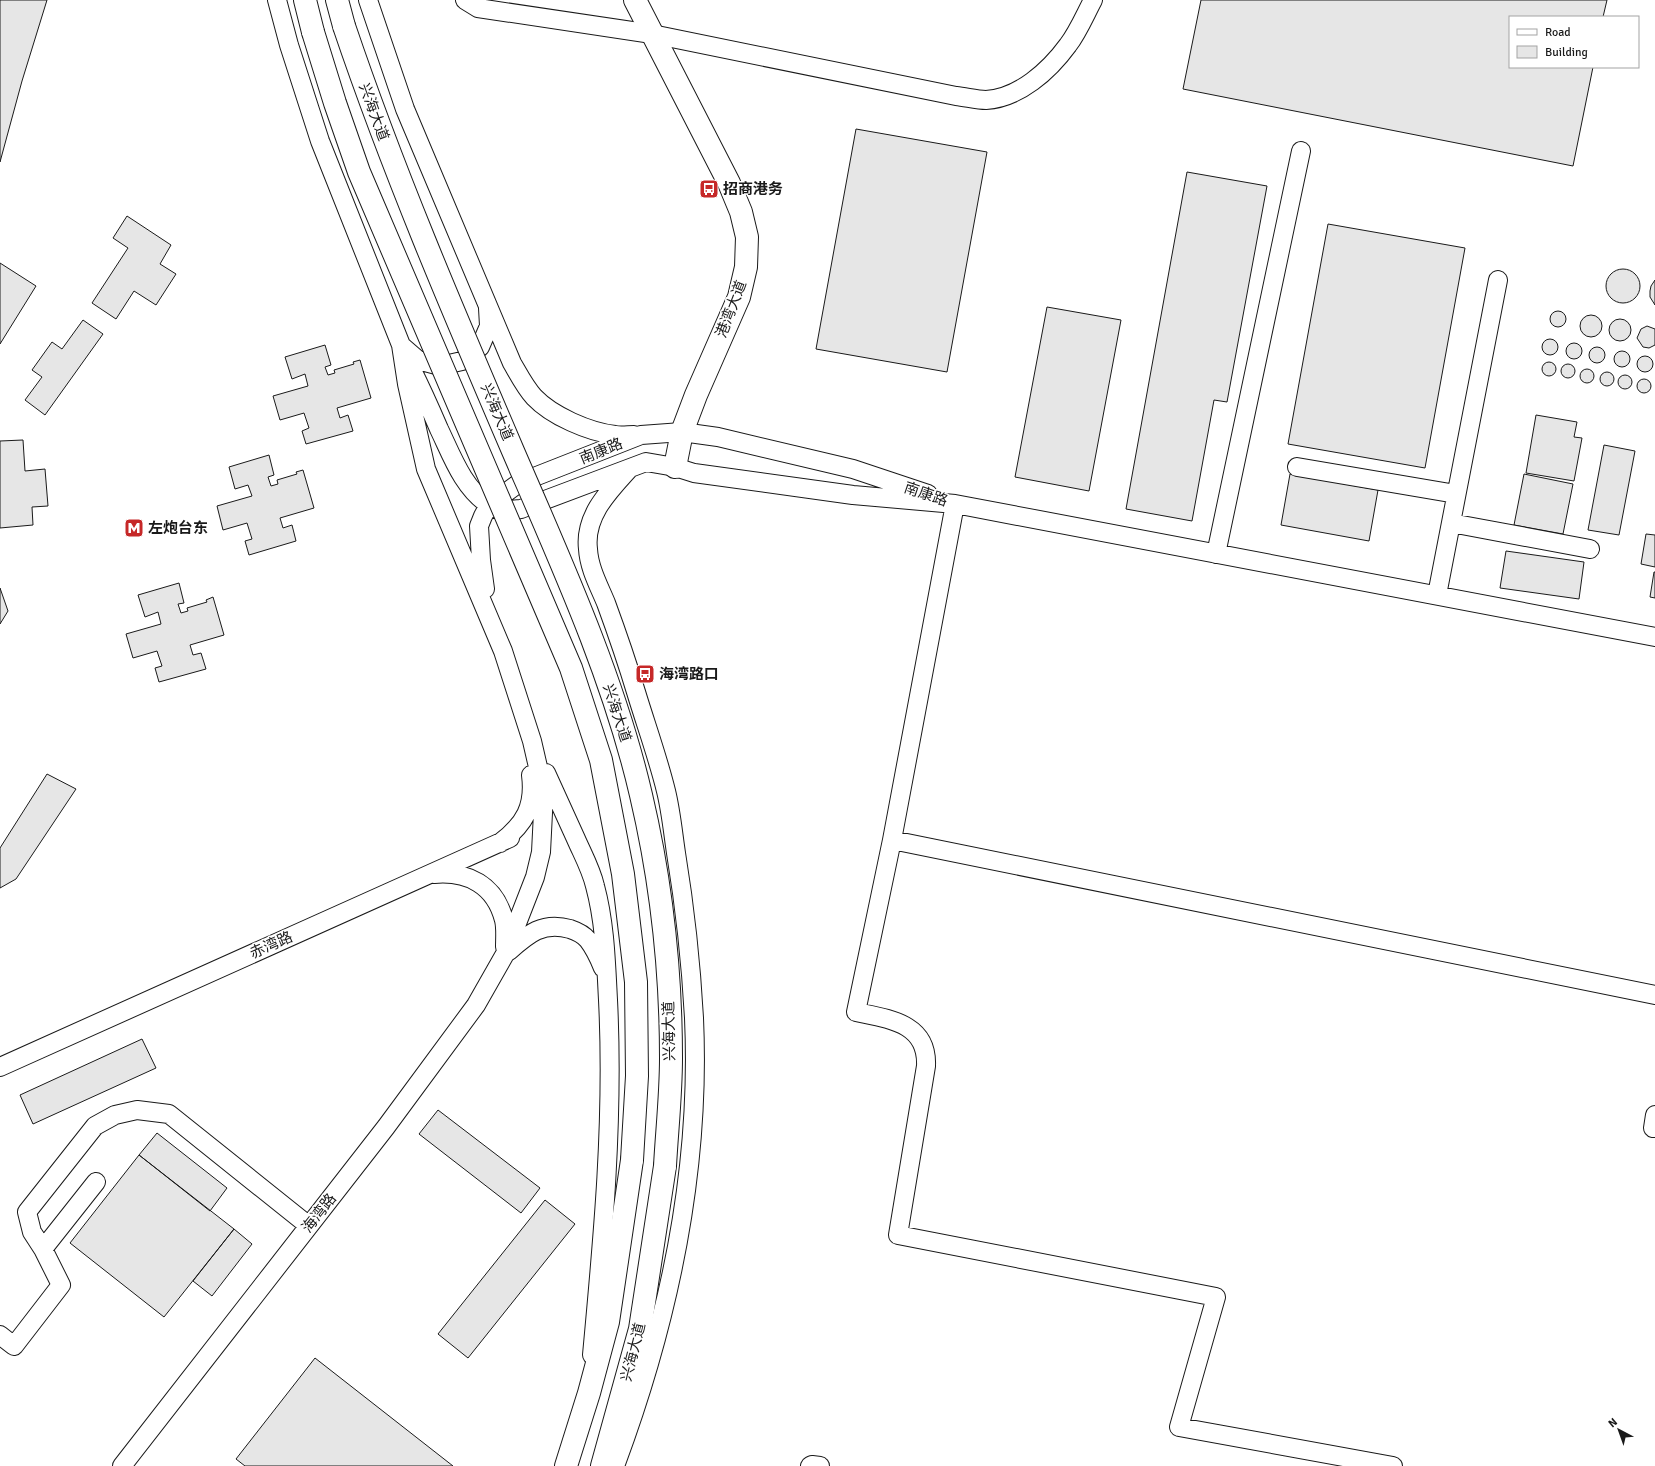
<svg xmlns="http://www.w3.org/2000/svg" width="1655" height="1466" font-family="Signika,'Noto Sans SC',sans-serif">
  <rect width="100%" height="100%" fill="#fff"/>
  <path fill="#e6e6e6" stroke="#1a1a1a" d="M0,0h47l-25,81 -22,81z
    M1201,0h406l-4,17h-93v50h83l-20,99 -390,-77z
    M856,129l131,23 -40,220 -131,-23z
    M1187,172l80,14 -40,216 -13,-2 -22,121 -66,-12z
    M127,216l44,29 -11,19 16,10 -20,31 -22,-14 -18,28 -24,-16 36,-55 -15,-10z
    M1328,224l137,24 -40,220 -137,-24z
    M0,263l36,23 -36,58z
    M1606 286a17 17 0 1 1 34 0a17 17 0 1 1-34 0Z
    M1655,280v25l-5,-8v-6l1,-5z
    M1047,307l74,13 -32,171 -74,-14z
    M1550 319a8 8 0 1 1 16 0a8 8 0 1 1-16 0Z
    M1580 326a11 11 0 1 1 22 0a11 11 0 1 1-22 0Z
    M1609 330a11 11 0 1 1 22 0a11 11 0 1 1-22 0Z
    M83,320l20,14 -58,81 -20,-15 17,-23 -10,-7 20,-28 10,7z
    M1647,326l8,3v16l-6,3 -6,-1 -6,-9 4,-9z
    M1542 347a8 8 0 1 1 16 0a8 8 0 1 1-16 0Z
    M1566 351a8 8 0 1 1 16 0a8 8 0 1 1-16 0Z
    M325,345l6,20 -6,2 3,8 7,-2 -1,-3 20,-6 -1,-2 7,-2 11,38 -34,10 3,10 8,-3 5,16 -47,13 -4,-13 7,-3 -5,-15 -24,7 -7,-24 35,-10 -3,-12 -13,5 -7,-22z
    M1589 355a8 8 0 1 1 16 0a8 8 0 1 1-16 0Z
    M1614 359a8 8 0 1 1 16 0a8 8 0 1 1-16 0Z
    M1637 364a8 8 0 1 1 16 0a8 8 0 1 1-16 0Z
    M1542 369a7 7 0 1 1 14 0a7 7 0 1 1-14 0Z
    M1561 371a7 7 0 1 1 14 0a7 7 0 1 1-14 0Z
    M1580 376a7 7 0 1 1 14 0a7 7 0 1 1-14 0Z
    M1600 379a7 7 0 1 1 14 0a7 7 0 1 1-14 0Z
    M1618 382a7 7 0 1 1 14 0a7 7 0 1 1-14 0Z
    M1637 386a7 7 0 1 1 14 0a7 7 0 1 1-14 0Z
    M1536,415l41,7 -3,15 8,1 -8,43 -48,-8z
    M23,440l2,31 20,-2 3,37 -16,1 1,18 -33,3v-87z
    M1604,445l31,6 -16,84 -31,-5z
    M269,455l5,20 -6,2 3,9 7,-2 -1,-4 20,-6 -1,-2 7,-2 11,38 -34,10 3,10 9,-3 4,16 -47,14 -4,-14 7,-2 -5,-16 -24,7 -6,-24 35,-10 -4,-11 -13,4 -6,-22z
    M1290,474l88,16 -9,51 -88,-16z
    M1524,474l49,10 -10,50 -49,-9z
    M1646,534l9,1v32l-14,-3z
    M1506,551l78,11 -5,37 -79,-11z
    M1654,572h1v26l-5,-1z
    M179,583l5,20 -6,1 3,9 7,-2 -1,-3 20,-6 -1,-2 7,-3 11,38 -34,10 3,10 8,-2 5,16 -47,13 -4,-14 7,-2 -5,-15 -24,7 -7,-24 35,-10 -3,-12 -13,5 -7,-22z
    M0,588l8,23 -8,13z
    M47,774l29,15 -60,90 -16,9v-40z
    M142,1039l14,29 -123,56 -13,-29z
    M438,1110l102,78 -19,25 -102,-79z
    M157,1133l70,55 -17,23 -71,-56z
    M139,1155l95,74 -70,88 -94,-74z
    M545,1200l30,24 -107,134 -30,-24z
    M234,1229l18,15 -40,52 -19,-15z
    M315,1358l138,108h-208l-9,-7z"/>
  <g fill="none" stroke-linecap="round" stroke-linejoin="round">
    <defs>
      <path id="minor" d="M368,0l37,109 107,254c7,12 13,24 22,34 18,19 55,35 81,38 6,1 13,0 19,0
        M465,0l13,8 174,26 304,62c10,1 21,4 30,4 33,-2 63,-29 82,-55 10,-13 17,-30 25,-45
        M403,347l15,13 22,6 22,-5 18,-14 9,-21 -1,-18
        M411,368c10,20 19,40 28,61 13,27 24,59 50,76 10,7 21,5 32,4l125,-47 29,5 19,6 159,22 102,9 700,133
        M1297,467l159,27
        M955,504l-63,336 -36,172c33,7 72,11 70,54l-28,169 318,62 -37,130 214,39
        M1451,523l139,26
        M1216,554l85,-403
        M485,589l-4,-29 -2,-34 4,-10 6,-11 30,-22 122,-48 41,-3 36,5 135,32 75,25
        M1437,595l61,-315
        M546,773c10,22 20,44 30,66 7,16 15,30 19,47 10,37 11,76 13,114 6,119 -5,237 -16,355
        M892,840l763,155
        M500,843c25,-19 35,-37 31,-68
        M434,874c34,-3 61,11 70,46 2,8 1,18 1,27
        M509,951c19,-17 34,-30 61,-22 6,2 14,6 18,11 7,9 11,18 15,28
        M0,1067l510,-229
        M1655,1115l-2,13h2
        M43,1249l53,-67
        M0,1335l14,11 47,-61 -18,-36 -11,-17 -5,-20 68,-86 20,-11 22,-5 32,4 140,112
        M122,1466l264,-339 90,-122 29,-51 30,-77 6,-25 3,-59 -12,-52 -29,-90 -77,-182 -19,-85 -6,-39 -81,-204 -31,-96 -12,-45
        M615,1466c53,-142 86,-295 79,-448 -3,-55 -9,-110 -18,-165 -3,-20 -5,-42 -10,-62 -8,-33 -20,-66 -30,-99 -9,-30 -19,-59 -30,-89 -7,-17 -17,-35 -18,-54 -4,-33 21,-58 41,-80
        M810,1466l2,-1 8,1"/>
      <path id="major" d="M305,0l8,32
        M337,0l7,26
        M635,0l94,183 12,29 6,25 -1,30 -7,30 -43,98 -14,37 -7,35
        M566,1466l23,-73 19,-71 24,-162
        M602,1466l38,-137 25,-163"/>
    </defs>
    <use href="#minor" stroke="#1a1a1a" stroke-width="20"/>
    <use href="#major" stroke="#1a1a1a" stroke-width="24"/>
    <use href="#minor" stroke="#fff" stroke-width="18"/>
    <use href="#major" stroke="#fff" stroke-width="22"/>
    <defs>
      <path id="major-bridge" d="M344,26c49,145 109,285 169,425 48,111 101,227 128,344 20,85 30,175 30,263 0,36 -4,72 -6,108
        M313,32l22,71 24,69 212,496 30,92 22,114 13,108 1,94 -5,84"/>
    </defs>
    <use href="#major-bridge" stroke="#1a1a1a" stroke-width="24" stroke-linecap="butt"/>
    <use href="#major-bridge" stroke="#fff" stroke-width="22"/>
  </g>
  <defs>
    <symbol id="bus-square" viewBox="-11 -11 22 22"><rect x="-9" y="-9" width="18" height="18" rx="4" fill="#c62828" stroke="#fff"/><path d="M-5-6H5V4H4V6H2V4H-2V6H-4V4H-5ZM-3.5-4V0h7V-4ZM-3.5 1.2v1.5H-2V1.2ZM2 1.2v1.5H3.5V1.2Z" fill="#fff"/></symbol>
    <symbol id="metro-square" viewBox="-11 -11 22 22"><rect x="-9" y="-9" width="18" height="18" rx="4" fill="#c62828" stroke="#fff"/><path d="M-5.5 5V-5H-3L0 0L3-5H5.5V5H3V-.5L0 4L-3-.5V5Z" fill="#fff"/></symbol>
  </defs>
  <g fill-rule="evenodd">
    <use href="#bus-square" x="698" y="178" width="22" height="22"/>
    <use href="#metro-square" x="123" y="517" width="22" height="22"/>
    <use href="#bus-square" x="634" y="663" width="22" height="22"/>
  </g>
  <g text-anchor="middle" dominant-baseline="central" stroke-width="3" stroke-linejoin="round" paint-order="stroke">
    <g font-size="15" fill="#1a1a1a" stroke="#fff">
      <text transform="translate(374 112) rotate(70)">兴海大道</text>
      <text transform="translate(731 309) rotate(-69)">港湾大道</text>
      <text transform="translate(497 412) rotate(67)">兴海大道</text>
      <text transform="translate(601 451) rotate(-22)">南康路</text>
      <text transform="translate(926 494) rotate(19)">南康路</text>
      <text transform="translate(617 713) rotate(72)">兴海大道</text>
      <text transform="translate(271 945) rotate(-24)">赤湾路</text>
      <text transform="translate(669 1031) rotate(-91)">兴海大道</text>
      <text transform="translate(319 1213) rotate(-52)">海湾路</text>
      <text transform="translate(633 1352) rotate(-76)">兴海大道</text>
    </g>
    <g font-size="15" font-weight="bold" fill="#1a1a1a" stroke="#fff" text-anchor="start">
      <text x="723" y="189">招商港务</text>
      <text x="148" y="528">左炮台东</text>
      <text x="659" y="674">海湾路口</text>
    </g>
  </g>
  <rect x="1509" y="16" width="130" height="52" fill="#ffffff" stroke="#a3a3a3"/>
  <rect x="1517" y="29" width="20" height="6" fill="#ffffff" stroke="#a3a3a3"/>
  <text x="1545" y="36" font-size="12" fill="#1a1a1a">Road</text>
  <rect x="1517" y="46" width="20" height="12" fill="#e6e6e6" stroke="#a3a3a3"/>
  <text x="1545" y="56" font-size="12" fill="#1a1a1a">Building</text>
  <g transform="translate(1619 1430) rotate(319)" stroke="#ffffff" stroke-width="3" paint-order="stroke">
  <path d="M0-3L7 15L0 10L-7 15Z" fill="#1a1a1a"/>
  <text y="-6" font-size="11" font-weight="bold" text-anchor="middle" fill="#1a1a1a">N</text>
  </g>
</svg>
